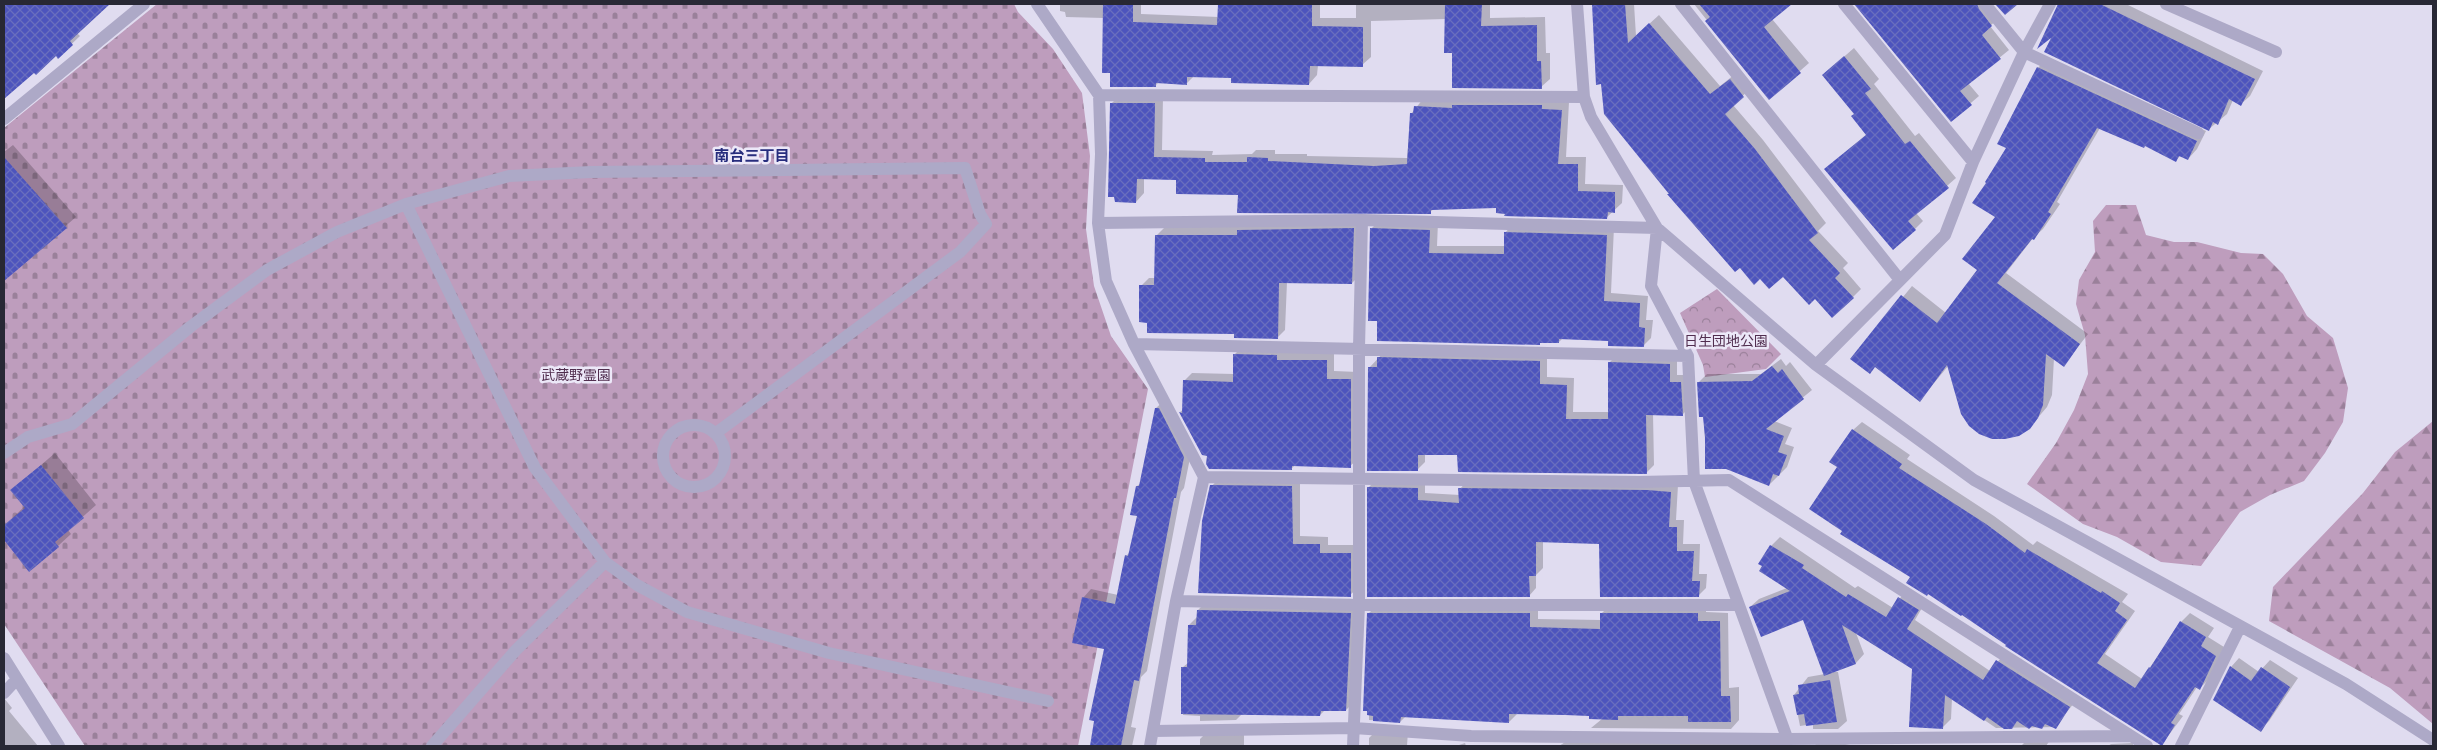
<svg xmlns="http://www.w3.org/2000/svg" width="2437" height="750" font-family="'Roboto Condensed','Noto Sans JP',sans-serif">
  <defs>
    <pattern id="forest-firs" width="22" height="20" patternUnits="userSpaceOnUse" patternTransform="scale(1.25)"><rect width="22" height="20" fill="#be9dbd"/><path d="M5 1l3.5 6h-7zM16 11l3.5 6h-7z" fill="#9a809a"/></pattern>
    <pattern id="cemetery-stones" width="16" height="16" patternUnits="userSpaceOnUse" patternTransform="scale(1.25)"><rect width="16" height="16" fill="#be9dbd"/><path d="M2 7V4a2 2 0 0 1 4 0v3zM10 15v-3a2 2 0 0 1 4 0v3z" fill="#9a809a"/></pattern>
    <pattern id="park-crowns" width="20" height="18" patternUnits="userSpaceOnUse" patternTransform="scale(1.25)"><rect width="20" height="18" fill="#be9dbd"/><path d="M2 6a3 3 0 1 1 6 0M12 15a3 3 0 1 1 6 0" fill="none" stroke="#9a809a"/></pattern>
    <pattern id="building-cross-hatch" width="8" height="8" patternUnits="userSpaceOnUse" patternTransform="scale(1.25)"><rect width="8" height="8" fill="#4d54bd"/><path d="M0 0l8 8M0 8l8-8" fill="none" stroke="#696ebe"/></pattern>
  </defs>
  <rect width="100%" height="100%" fill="#e0dcf0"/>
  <path fill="url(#forest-firs)" d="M2106,205h30l10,30 28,7h23l44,11 22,1 20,20 24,42 26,22 15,50 -5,34 -18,31 -21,28 -34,14 -30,17 -39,54 -40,-4 -44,-25 -34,-13 -56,-40 29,-41 18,-33 14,-36 -3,-39 -9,-31 3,-24 16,-28 -2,-31z
    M2433,421v303l-43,-36 -121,-67 4,-34 90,-94 32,-41z"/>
  <path fill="url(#cemetery-stones)" d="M157,4h857l4,8 35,37 29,44 8,63 -4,73 8,57 17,50 37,53 -70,357h-993l-81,-122v-496z"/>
  <path fill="url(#park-crowns)" d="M1717,289l64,65 -15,15 -61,8 -2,-12 -23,-52z"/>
  <path fill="#0003" d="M6,4h102l-31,29 3,3 -22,21 -2,-3 -52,44v-92z
    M1060,4h81v10l78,3v-13h101v14h36v-14h134v14l55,-1 1,36h4v26l-9,8 -88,-35 -7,-33 -75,2v36l-9,8h-44l-1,10 -8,9 -77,-8h-38l-7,7 -28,-1 -4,4 -43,-14 -8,-54 -38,-1 -1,-5 -5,-1z
    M1593,4h41l2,32 23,-21 61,71 19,-15 13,16 -19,18 30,35 63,83 -8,8 30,32 -5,5 18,21 -8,8 -38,1 -32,-23 -22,2 -21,-11 -5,4 -66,-76 -67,-111h-5z
    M1694,4h96l-18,15 37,44 -40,35z
    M1856,4h133l11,13 -10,9 19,24 -41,33 11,13 -28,24z
    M2059,4h67l137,67 -13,25 -9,8 -8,-4 -6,14 -18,15 -154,-95z
    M1854,48l25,31 -5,5 41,52 4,-3 37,45 -40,35 7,8 -8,8 -89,-60 41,-35 -12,-20 -32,-39z
    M2047,58l159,73 -9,18 -9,10 -7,-4 -5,5 -31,-15 -45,-17 -43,74 3,2 -17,25 -10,9 -27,35 82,61 -24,31 -10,-7 -2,37 -5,12 -18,21 -80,-63 -29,35 -44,-34 -24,-7 60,-73 34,27 32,-43 18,-54 -8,-33 19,-35 31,-80z
    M1119,96h44l-1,54 51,1 -1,4 40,-1 4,-4h19v4h32v2l100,2 4,-44 12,-15 146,3 -3,55h20l-1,27 38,1 -1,18 -15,14 -110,-10 -63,2 -4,3 -190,-18 -63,-15 -33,-1v15l-8,9 -25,-98z
    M13,145l63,72 -72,62v-127z
    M1361,221l-1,54 -8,8 -65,-1 -2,48 -8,8 -129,-17 -7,-35 8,-8h7v-42l8,-8z
    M1379,221l59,1 -1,24h68v-13l8,-9 101,3 -3,66 37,3 -2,24h7l-2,18 -8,8 -34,-6 -46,-2 -4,4 -181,-22 -7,-91z
    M1242,347l92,6v18l24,1v87l-8,7 -54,-2 -5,5 -89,-15 -22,-42 4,-3v-28l8,-8 42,1v-19z
    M1386,350l161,4v23l27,1 -1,34h36v-49l8,-8 60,2v18h11l2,32 -8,8 -29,-1 1,51 -7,7 -189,-18h-33v8l-8,8 -48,-102z
    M1781,359l5,7 4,-4 22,28 -38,31 18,7 -7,16 9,3 -7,20 -18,18 -43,-17h-20l-2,-52 -5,-34 8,-8h54z
    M1165,400l27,48 -8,40 -3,4 -34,179 -6,6 -10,50 5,1 -4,18h-41l14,-98 -22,-50 8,-9 27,6 8,-39 5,-5 8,-35 -2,-30 4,-3 15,-75z
    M1862,422l48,33 -3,4 87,57 39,29 4,-4 91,53 -6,8 13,9 -30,43 37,25 39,-57 9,-9 24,15 -6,9 16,10 -16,33 -9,9 -2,-2 -18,27 4,2 -21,28 -154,-100 -164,-114 -6,-63 15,-37z
    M55,453l41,52 -28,25 3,4 -13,12 -47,-8 -7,-12 21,-20 -13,-16z
    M1220,477l80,1v58l28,1v8h31v42l-9,8 -138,-109z
    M1376,480l49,1v12l35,2v-6l7,-8 211,4 -2,35h8l-1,24h17l-1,30h8l-1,14 -8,8 -98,-54 -57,-1v27l-7,7v13l-7,8 -161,-108z
    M1780,537l75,51 3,-2 35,22 14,-19 19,12 -11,19 75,51 16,-19 72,46 -23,29 -59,1 -44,-30 -1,21 -8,8 -30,-58 -57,-36 8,21 -8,9 -25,9h7l9,49 -9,8h-25v-5l-13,2 -6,-31 14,-18 17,-3 -21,-55 -54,-12 9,-8 28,-11 -27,-25 11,-17z
    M1207,601l152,4 -4,96 -9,9h-21l-5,5 -78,-1 -6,6 -36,1v-5l-17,-1 -1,-47 7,-6v-37l8,-8 1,-7z
    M1377,605h161v14l63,1v-6l9,-9h96v7l22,1 1,75 10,-1v33l-8,9 -140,-1 17,-14 -90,-1 -9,9 -103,-6 -6,6 -31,-2 -1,-106z
    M2239,658l20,14 11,-12 28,18 -29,43 -9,9 -45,-31 16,-32z
    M4,698l8,10 -3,3 29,35h-34z
    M1378,729l30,2 -1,15h-38v-8z
    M1209,730h35v16h-44v-7z
    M1573,737l206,6v3h-220z
    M2030,737h22l-6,9 -24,-1z
    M1821,739l29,6 47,1h-83z
    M1465,743l1,3h-10z
    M2133,743v3h-25l3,-2z"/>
  <path fill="url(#building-cross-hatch)" d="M4,4h106l-40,37 3,4 -15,14 -2,-3 -20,19 -2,-2 -30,26z
    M1103,4h30v18l84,3 1,-21h94v22l51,1v40l-53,-1 -1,19 -78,-2v-5l-44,-1v8l-31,-2v4h-46v-14h-8z
    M1445,4h37l-1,22 56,-1v36h4l1,28 -90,-1v-35h-8z
    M1592,4h33l3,39 21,-20 61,71 20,-15 14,18 -19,17 30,35 63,84 -9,7 31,33 -5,5 19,20 -22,20 -17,-19 -6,6 -26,-28 -14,12 -9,-10 -6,6 -14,-17 -5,4 -68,-78h2l-65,-80 -3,-30 -5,1z
    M1699,4h93l-28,23 37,46 -32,27 -64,-79 5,-4z
    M1854,4h123l2,5 13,17 -10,9 19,24 -41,32 12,14 -21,17z
    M1995,4h23l-13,11z
    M2058,4h42l155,75 -14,27 -12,-7 -11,26 -5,-3 -4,9 -165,-79 7,-14 -14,11z
    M1844,56l27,33 -6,4 40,51 5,-3 39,47 -41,33 8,9 -23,20 -69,-81 42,-34 -15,-19 3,-2 -32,-39z
    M2037,67l160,74 -9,19 -9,-4 -3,6 -31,-16 -1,2 -47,-20 -49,84 3,2 -17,26 -2,-1 -35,44 83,61 -16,23 -18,-13 -3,51 -5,13 -8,11 -11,7 -14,3h-13l-13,-5 -10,-8 -8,-12 -14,-49 -27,37 -45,-35 -5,7 -20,-15 51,-64 36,28 40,-53 -15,-11 33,-42 -23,-14 14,-20 -1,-1 21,-34 -9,-4z
    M1110,103h45l-1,54 51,1v4h42v-5l21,1v3l106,5 33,-2 3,-51h3l1,-7 38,2v-3h90v4l20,1 -4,54h20v27l37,1v21l-7,-1 -1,7 -103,-3 1,-2 -9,-1v-5l-65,2v4l-194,-1 1,-18 -62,-1v-14l-39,-1 -1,24 -21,-1 -1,-5h-6z
    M4,157l63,71 -63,53z
    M1354,228l-2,56 -73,-1 -1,56 -44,-1v-4l-87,-1v-10l-8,-1v-37h15l1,-50h82v-5z
    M1370,228l60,2 -1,23 75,1v-22l103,3 -3,66 36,2 -1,24 6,1 -1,19 -36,-1v-5l-49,-2v4h-19v2l-163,-4v-20h-9z
    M1233,354l44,1v5h50v19h24v89l-59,-2v4l-83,-1 -3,-5 1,-8 -5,-1 -23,-43 3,1 1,-33 50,2z
    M1377,357l163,4v23l27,1 -1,34h42v-57l62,2v18h11l2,34 -37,-1 1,59 -189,-2 -1,-17h-39v16h-51l1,-104h9z
    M1772,366l6,7 4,-4 22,30 -38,30 18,7 -6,16 9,3 -8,21 -6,-2 -4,12 -43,-17h-21v-32l-2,-20h-4l-2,-35 55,-1z
    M1155,408h4l25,49 -8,41h-2l-35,183 -5,-1 -13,66h-31l4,-25 -5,-1 15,-71 -32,-6 10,-46 33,7 10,-49 3,1 9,-40 -7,-1 6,-29h3z
    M1852,429l50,35 -3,4 87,56 39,29 2,-4 74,44 1,-2 18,12 -5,8 12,9 -30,43 38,25 14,-21 1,1 30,-47 26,16 -5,9 15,10 -16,34 -5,-3 -24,36 4,2 -13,21 -157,-100 1,-1 -44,-30 -1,1 -33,-22 -1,2 -21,-13 4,-6 -70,-43 2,-3 -33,-22 28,-42 -8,-5z
    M41,465l43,53 -29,24 4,5 -30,25 -25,-32v-15l21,-17 -15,-18z
    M1210,485l82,1 1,58h27v9h31v44l-153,-4 4,-72z
    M1367,487l51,1v12l41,3 -1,-15 189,2 24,2 -2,35h8v24h17l-2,30h8l-1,16h-99l-1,-53 -63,-2v34h-7l1,21h-163z
    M1770,545l34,20 -2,3 44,29 2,-3 38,23 12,-20 21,13 -12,19 76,51 13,-20 74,47 -14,22 -11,-5 -3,5 -10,-3 -3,3 -12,-8 -5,8h-8l-17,-12 -3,4 -39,-26 -2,34 -34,-2 3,-58 -70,-44 14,39 -32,12 -21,-56 -42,17 -12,-30 41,-16 -31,-20 3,-5 -4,-2z
    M1197,610l154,3 -5,98h-25l-1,5 -139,-2v-47h6l1,-42h8z
    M1367,613h163v14l70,2v-16h98v8h22l1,75h9l1,26h-43v-6h-70v4l-29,-1v-3l-24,-1 -56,-1v9l-108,-6 -1,6 -27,-2v-5l-6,-1v-4h-4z
    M2230,666l21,15 10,-14 29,20 -29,45 -48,-32z
    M1830,680l7,42 -31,4 -2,-12 -7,1 -4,-20 6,-1 -1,-9z"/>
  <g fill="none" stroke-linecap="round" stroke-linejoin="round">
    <path stroke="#ada9c7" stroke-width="12" d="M1037,4l62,91 2,59 -3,69 8,58 28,63 70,133 -28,124 -26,145
      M1577,4l7,93 7,20 66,111 159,137 158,115 372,204 87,56
      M1681,4l219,276
      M1844,4l129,158
      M1985,4l39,48 174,81
      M2166,4l110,48
      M1099,95l485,2
      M4,119l140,-115
      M406,204l129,264 70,94 32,23 50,27 142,41 219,48
      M1098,223l264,-3 295,8 -6,58 37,70 6,125 96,265
      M1134,344l554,12
      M1816,365l129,-130 28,-73 51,-110 26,-48
      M663 456a31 31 0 1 1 62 0a31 31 0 1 1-62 0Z
      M4,453l24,-16 44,-13 118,-97 77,-57 70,-38 69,-28 103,-28 82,-4 374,-4 15,46 6,10 -26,28 -244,181
      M1204,477l435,5 90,-2 418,266
      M1176,601l183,4h379
      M4,658l55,88
      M4,693l13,-14
      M1153,731l201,-3 117,8 317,3 342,-3
      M432,746l84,-96 89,-88
      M1353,746l6,-141v-257l3,-128
      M2181,746l59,-119"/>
  </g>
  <g text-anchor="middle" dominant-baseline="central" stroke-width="5" stroke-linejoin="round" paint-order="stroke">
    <g font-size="14" fill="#512e4f" stroke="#ece8f8">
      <text x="1726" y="341">日生団地公園</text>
      <text x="576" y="375">武蔵野霊園</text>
    </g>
    <g font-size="15" font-weight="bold" fill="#272d7d" stroke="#ece8f8">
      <text x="752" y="156">南台三丁目</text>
    </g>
  </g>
  <rect width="2437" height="750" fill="none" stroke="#282835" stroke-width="10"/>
</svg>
